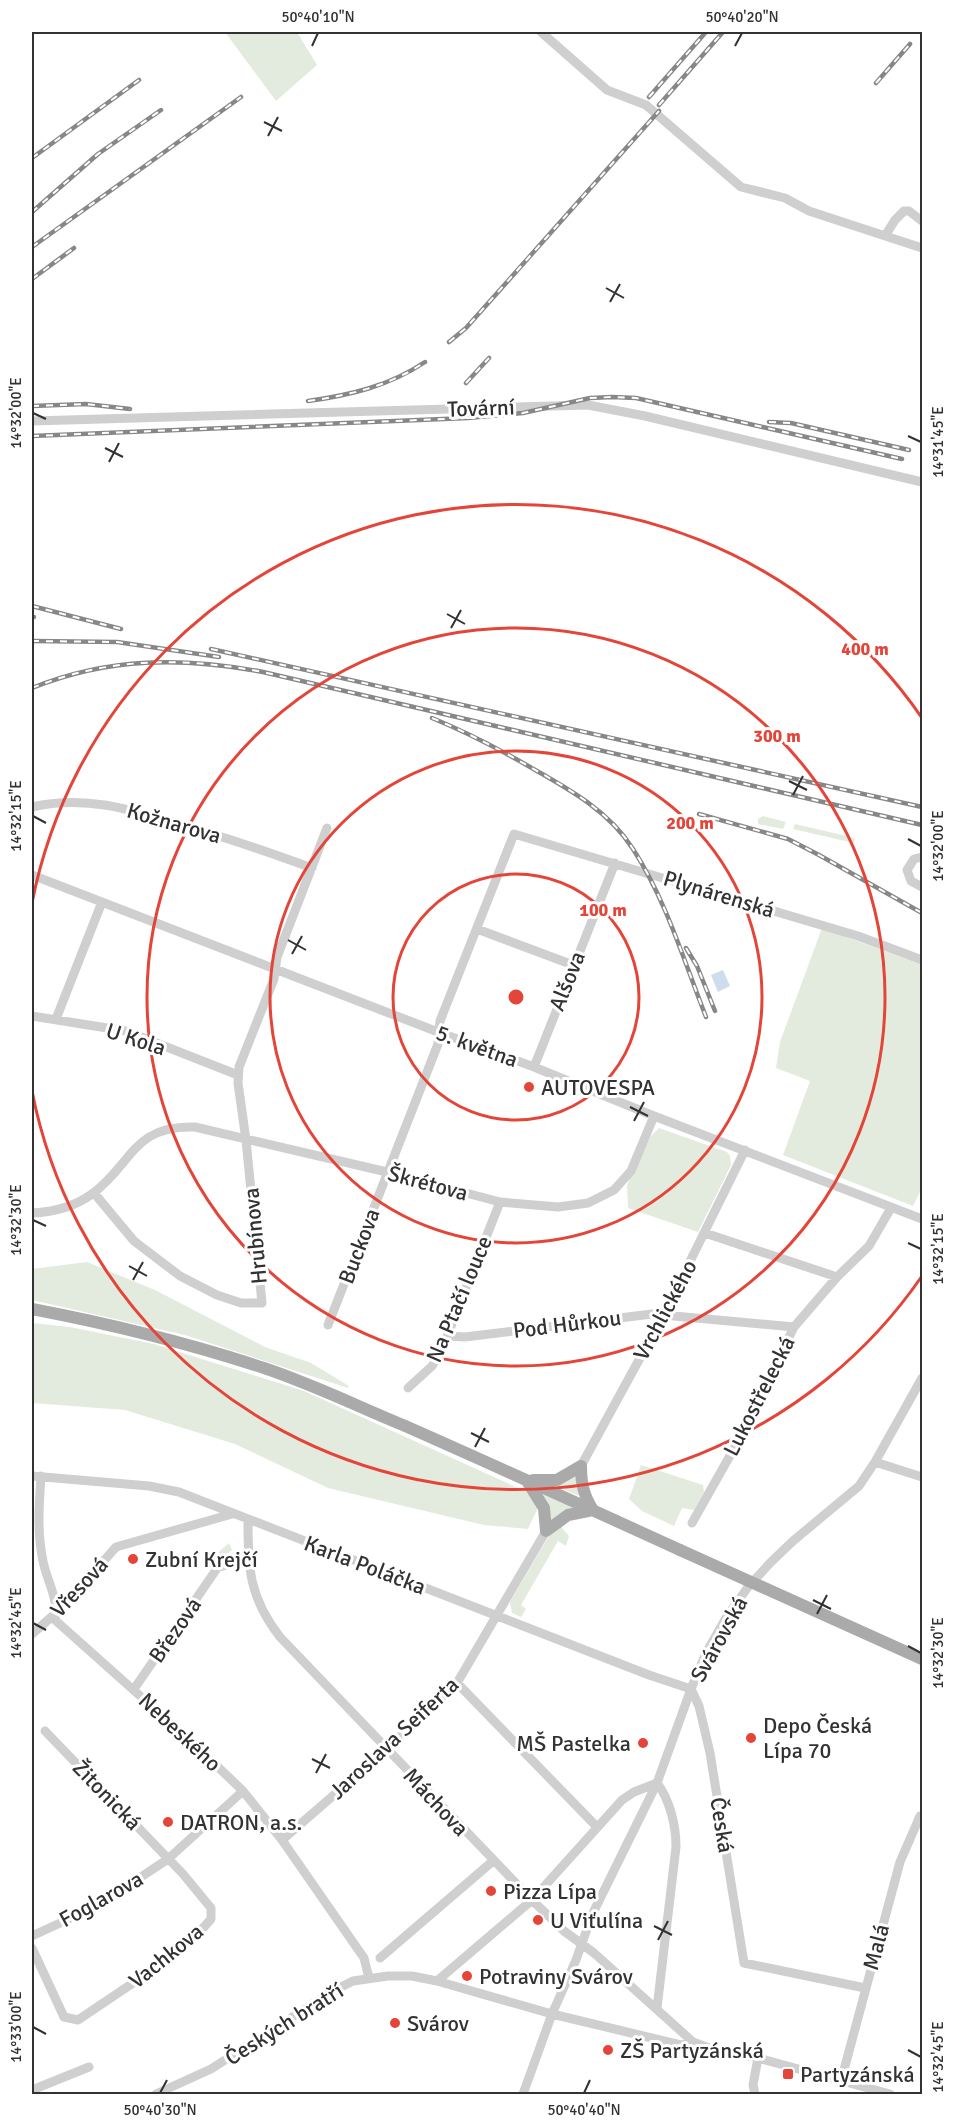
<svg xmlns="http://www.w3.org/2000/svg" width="954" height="2126" font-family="Signika,sans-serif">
  <rect width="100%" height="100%" fill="#fff"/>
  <path fill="#e3ebde" d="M225,32h72l20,33 -41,36z
    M763,816l23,6 -3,7 -25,-5v-5z
    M795,824l60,14 -1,5 -61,-14z
    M822,928l100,37v223l-9,18 -130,-51 27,-74 -34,-13 4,-26z
    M659,1128l68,24 3,4 1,9 -33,67 -70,-24 -1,-23 24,-49z
    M87,1262l68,28 110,57 46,16 38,23 -1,2 -163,-53 -153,-35v-31z
    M32,1323l38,4 84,17 150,47 223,101 14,9 -13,28 -44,-4 -156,-37 -93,-44 -110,-34 -93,-7z
    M641,1465l62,20 1,7 -10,18 -12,-2 -8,18 -32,-15 -13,-12z
    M576,1476l3,20 -24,-10z
    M542,1494l31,14v1l-23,16z
    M559,1524l10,12 -3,10 -8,-5 -37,64 5,4 -5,8 -9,-4 -2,-11 37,-63z
    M229,1543l3,7 -17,15 -4,-6z"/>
  <path fill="#cedced" d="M723,970l7,16 -12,6 -7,-17z"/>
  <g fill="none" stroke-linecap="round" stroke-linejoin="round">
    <path stroke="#cfcfcf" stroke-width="9" d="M541,32l66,58 39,15 95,82 44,11 24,13 113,37
      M885,236l10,-16 9,-9h5l13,10
      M32,421l556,-16 57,11 277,66
      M32,807c55,-13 104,4 157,20 42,12 82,26 123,41
      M922,857l-8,2 -7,11 4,11 11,6
      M32,875l406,157 96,35 120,49 268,103
      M477,929l96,36
      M32,1016l94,15 112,44
      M56,1019l46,-117
      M534,1067l81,-204
      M94,1193l40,48 46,35 37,19 24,8h21l-16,-163 -8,-57 1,-16 35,-88 3,-22 50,-129
      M32,1213c22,-1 42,-6 60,-19 41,-30 40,-69 103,-67l192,45 113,30 58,5 30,-4 26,-13 17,-19 23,-55
      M705,1233l132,44
      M328,1325l110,-281 2,-23 74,-187 344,102 64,24
      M447,1336l18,1 187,-23 142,13
      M408,1388l24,-22 8,-12 60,-152
      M875,1462l47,15
      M581,1466l83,-152 81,-164
      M32,1476l117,10 30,6 470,183 42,14
      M41,1476c-2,29 -4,57 2,85 4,21 16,37 12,59l139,124 49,47 39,49 82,118 5,20
      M248,1520c0,49 1,77 32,117l252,263 32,31 30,22 99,89
      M692,1523l44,-78 58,-118 43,-50 32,-31 22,-38
      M32,1634l32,-28 52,-59 116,-33
      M457,1683l140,144
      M134,1689l84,-122 30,-7
      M691,1689l8,17 11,47 34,210 121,25
      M657,1783c13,17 19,43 19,64l-19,161
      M282,1840l105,-91 70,-66 89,-152
      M32,1936l67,-31 69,-46 75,-68
      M32,1948l32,69 14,3 55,-37 71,-56 7,-8v-11l-28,-34 -138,-143
      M380,1958l113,-97
      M437,1981l95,-81 90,-100 12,-8 23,-9
      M841,2081l59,-219 20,-46
      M32,2090l57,-23
      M156,2094l55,-25 122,-78 20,-10 35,-5h24l25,5 115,33 129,31 12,-3 16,6 49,10 132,36
      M523,2094l29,-80 24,-54 16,-45 65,-132 34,-94 15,-36 20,-35 22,-31 22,-24 23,-22 66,-55 16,-24 47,-84
      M755,2094l-2,-9 5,-27"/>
    <path stroke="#aaa" stroke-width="12" d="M32,1309c79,15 156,34 232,59 48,16 93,38 139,57 93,41 185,83 277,125
      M533,1480h24l24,-14c0,18 3,30 12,44
      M527,1481l17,27 2,23
      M546,1531l22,-16 25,-5"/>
    <defs>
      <path id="rail" d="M876,83l34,-39
        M649,97l57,-65
        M659,105l64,-73
        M32,158l107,-78
        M32,212l66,-58 63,-44
        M32,247l209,-150
        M32,279l42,-31
        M449,342l17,-14 193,-217
        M466,383l23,-25
        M308,401c43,-6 81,-15 117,-39
        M32,406l54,-2 44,5
        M769,422l22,1 118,27
        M32,436l436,-18 55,-5 67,-15 22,-1 24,1 266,61
        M32,606l89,23
        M32,617h2
        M32,641l85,1 102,15
        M211,649l711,158
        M32,688c77,-31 151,-31 231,-16l659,153
        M432,718c34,14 67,31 98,49 39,22 79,44 103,82 33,51 51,112 73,168
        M699,814l89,25 31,16 103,58
        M686,948l11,18 18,45"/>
    </defs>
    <use href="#rail" stroke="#878787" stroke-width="4.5"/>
    <use href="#rail" stroke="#fff" stroke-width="2" stroke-dasharray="7" stroke-linecap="butt"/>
    <path stroke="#aaa" stroke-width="12" d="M680,1550l242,109"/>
  </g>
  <path fill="none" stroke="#323232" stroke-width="2" d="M312,46l6,-13M735,46l7,-13M264,122l18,9M268,136l10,-19M606,288l18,10M610,302l10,-18M33,413l13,6M908,436l13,6M105,448l18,9M109,462l10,-19M447,614l18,10M451,628l10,-18M789,781l18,9M793,795l10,-19M33,816l13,7M908,839l13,7M288,940l18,10M292,954l10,-18M630,1107l18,9M634,1121l10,-19M33,1220l13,6M908,1243l13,6M129,1266l18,10M133,1280l10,-18M471,1433l18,9M475,1447l10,-19M813,1600l18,9M817,1614l10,-19M33,1623l13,7M908,1646l13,7M312,1759l18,9M316,1773l10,-19M654,1926l18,9M658,1940l10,-19M33,2027l13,7M908,2050l13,7M160,2093l7,-13M584,2093l6,-13"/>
  <g fill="none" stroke="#e44539" stroke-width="3">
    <circle cx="516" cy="997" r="123"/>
    <circle cx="516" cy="997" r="246"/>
    <circle cx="516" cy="997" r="369"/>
    <path d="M922 1276A493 493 0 0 1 32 1091M32 903A493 493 0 0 1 922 718"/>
  </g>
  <g fill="#e44539" stroke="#fff" stroke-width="2">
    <circle cx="529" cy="1087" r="6"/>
    <circle cx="133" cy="1559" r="6"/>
    <circle cx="751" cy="1738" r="6"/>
    <circle cx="643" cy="1743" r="6"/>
    <circle cx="168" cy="1822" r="6"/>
    <circle cx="491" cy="1891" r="6"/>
    <circle cx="538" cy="1920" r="6"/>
    <circle cx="467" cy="1976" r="6"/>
    <circle cx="395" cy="2023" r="6"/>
    <circle cx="608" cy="2050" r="6"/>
    <rect x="782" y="2068" width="12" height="12" rx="3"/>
  </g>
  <g text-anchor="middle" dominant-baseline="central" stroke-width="6" stroke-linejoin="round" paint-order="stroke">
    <g font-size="22" fill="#323232" stroke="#fff">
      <text transform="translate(481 408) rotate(-2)">Tovární</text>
      <text transform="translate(174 823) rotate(16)">Kožnarova</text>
      <text transform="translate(719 894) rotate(17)">Plynárenská</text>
      <text transform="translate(567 981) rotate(-68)">Alšova</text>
      <text transform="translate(136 1039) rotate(18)">U Kola</text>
      <text transform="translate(477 1046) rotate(20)">5. května</text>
      <text transform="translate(428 1183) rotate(15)">Škrétova</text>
      <text transform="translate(255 1236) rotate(-95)">Hrubínova</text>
      <text transform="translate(359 1246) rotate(-69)">Buckova</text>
      <text transform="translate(459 1299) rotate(-67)">Na Ptačí louce</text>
      <text transform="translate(665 1310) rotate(-62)">Vrchlického</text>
      <text transform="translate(567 1324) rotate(-7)">Pod Hůrkou</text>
      <text transform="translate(759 1396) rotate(-63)">Lukostřelecká</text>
      <text transform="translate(365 1565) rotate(21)">Karla Poláčka</text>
      <text transform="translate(79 1587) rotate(-47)">Vřesová</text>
      <text transform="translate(175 1630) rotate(-55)">Březová</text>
      <text transform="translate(719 1639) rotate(-61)">Svárovská</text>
      <text transform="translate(180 1732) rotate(43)">Nebeského</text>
      <text transform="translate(394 1738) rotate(-43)">Jaroslava Seiferta</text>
      <text transform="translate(107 1795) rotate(46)">Žitonická</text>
      <text transform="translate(436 1802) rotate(47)">Máchova</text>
      <text transform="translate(722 1825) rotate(81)">Česká</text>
      <text transform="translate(101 1899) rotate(-29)">Foglarova</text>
      <text transform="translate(876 1947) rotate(-75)">Malá</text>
      <text transform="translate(166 1956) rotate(-39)">Vachkova</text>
      <text transform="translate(284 2024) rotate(-32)">Českých bratří</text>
    </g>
    <g font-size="22" fill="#323232" stroke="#fff" text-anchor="start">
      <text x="541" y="1087">AUTOVESPA</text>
      <text x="145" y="1559">Zubní Krejčí</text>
      <text x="763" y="1725">Depo Česká<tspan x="763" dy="25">Lípa 70</tspan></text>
      <text x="631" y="1743" text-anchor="end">MŠ Pastelka</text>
      <text x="180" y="1822">DATRON, a.s.</text>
      <text x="503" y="1891">Pizza Lípa</text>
      <text x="550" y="1920">U Viťulína</text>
      <text x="479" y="1976">Potraviny Svárov</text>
      <text x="407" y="2023">Svárov</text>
      <text x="620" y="2050">ZŠ Partyzánská</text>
      <text x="800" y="2074">Partyzánská</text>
    </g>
  </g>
  <circle cx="516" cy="997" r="9" fill="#e44539" stroke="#fff" stroke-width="3"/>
  <g font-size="18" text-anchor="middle" font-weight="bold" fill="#e44539" stroke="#fff" stroke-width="6" stroke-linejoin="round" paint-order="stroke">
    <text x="865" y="655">400 m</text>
    <text x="777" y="742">300 m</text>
    <text x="690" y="829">200 m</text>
    <text x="603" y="916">100 m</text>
  </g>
  <rect width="954" height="2126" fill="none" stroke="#ffffff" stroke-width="66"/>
  <rect x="33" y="33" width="888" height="2060" fill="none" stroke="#323232" stroke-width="2"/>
  <g font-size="15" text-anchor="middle" fill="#323232">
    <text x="318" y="22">50°40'10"N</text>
    <text x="742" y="22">50°40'20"N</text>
    <text transform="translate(16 413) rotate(-90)" y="5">14°32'00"E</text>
    <text transform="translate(938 442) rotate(-90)" y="5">14°31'45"E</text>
    <text transform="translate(16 816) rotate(-90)" y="5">14°32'15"E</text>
    <text transform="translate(938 846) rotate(-90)" y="5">14°32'00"E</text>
    <text transform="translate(16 1220) rotate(-90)" y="5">14°32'30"E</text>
    <text transform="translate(938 1249) rotate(-90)" y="5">14°32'15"E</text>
    <text transform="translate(16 1623) rotate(-90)" y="5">14°32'45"E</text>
    <text transform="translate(938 1653) rotate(-90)" y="5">14°32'30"E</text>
    <text transform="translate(16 2027) rotate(-90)" y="5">14°33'00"E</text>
    <text transform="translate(938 2057) rotate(-90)" y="5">14°32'45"E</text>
    <text x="160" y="2115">50°40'30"N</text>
    <text x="584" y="2115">50°40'40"N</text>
  </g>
</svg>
